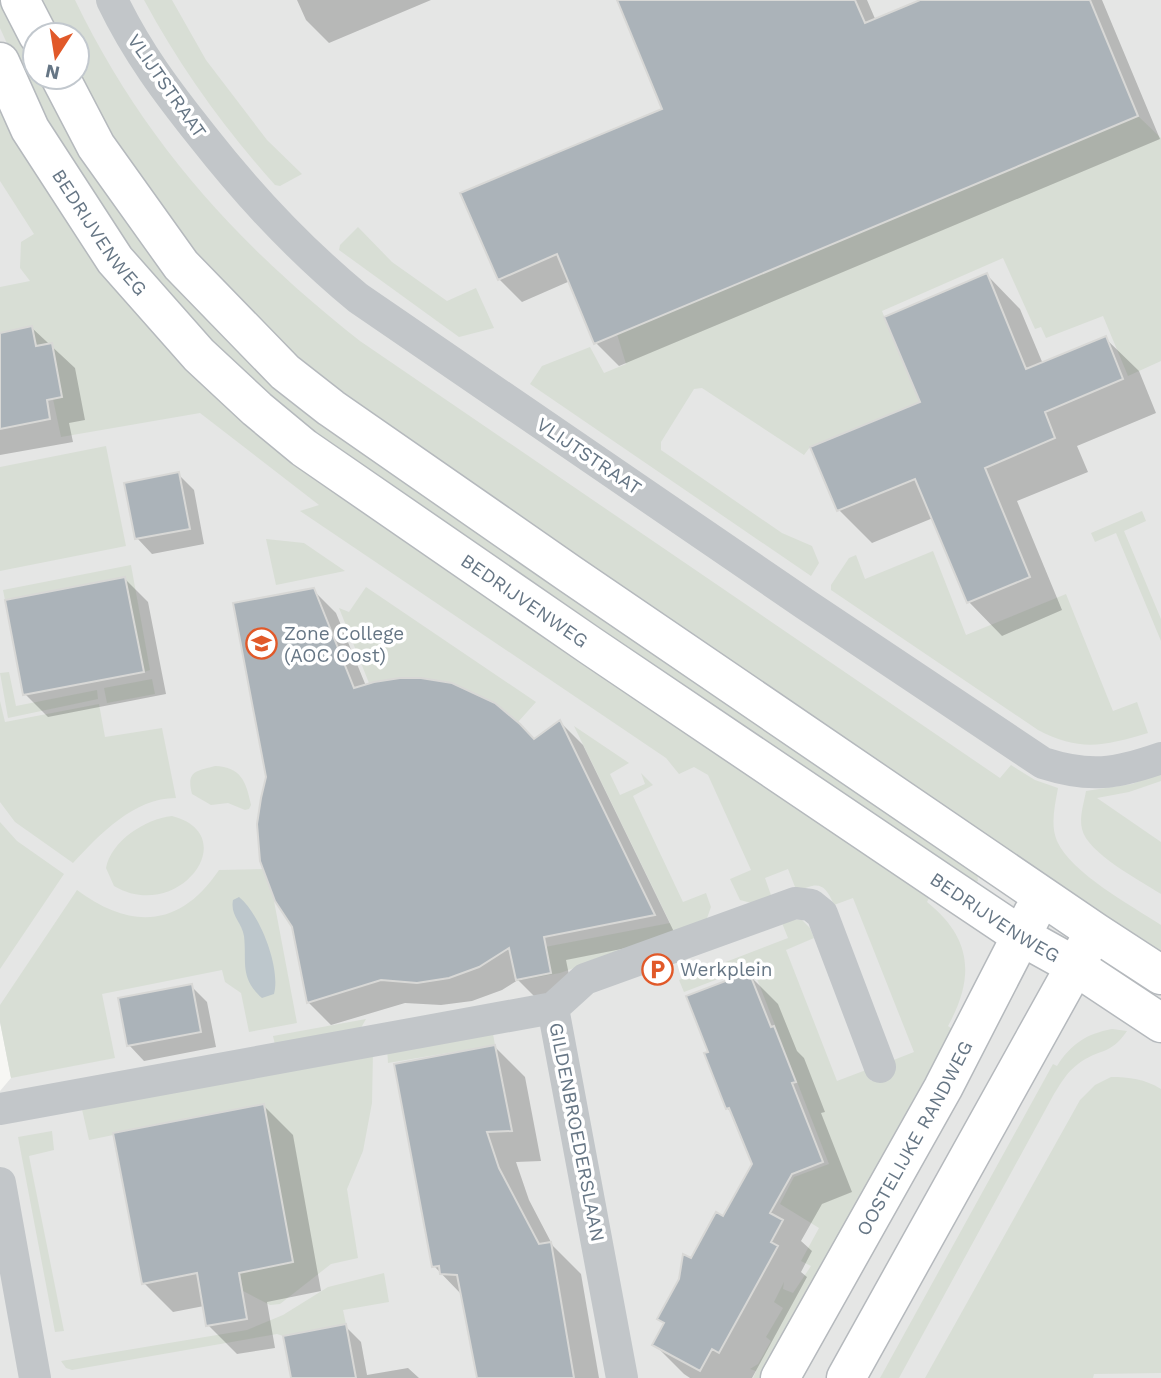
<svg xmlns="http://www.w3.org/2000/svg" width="1161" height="1378" font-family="'Work Sans',sans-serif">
  <rect width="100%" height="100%" fill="#f7f7f4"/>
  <path fill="#e5e6e5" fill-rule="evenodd" d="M0,0h1161v1378h-1161v-287l11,-13 -11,-56zM35,35h42v42h-42z"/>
  <path fill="#d8ded5" d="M0,0h5l30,69v8h3l38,71 75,105 826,620 1,8 -4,2 -5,-1 -648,-443 -96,-83 -66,-72 -37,-45 -56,-82 -43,-78 -23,-51z
    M43,0h32c68,141 163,245 285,341l640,437 11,-13 24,15 23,8c-3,17 -8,37 -1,53 14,32 75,65 104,84v31l-812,-556 -71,-61 -77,-80 -76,-101 -48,-85v-38h-18z
    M144,0h28l34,60 61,80 35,34 -22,12 -5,-1c-51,-57 -95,-118 -131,-185z
    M0,104c47,94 101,170 171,248l564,411 194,135 -2,4c45,36 48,75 21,124l4,3 -190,349h-9l3,-7 -6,-2 8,-5 13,-23 -5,-4 17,-29 -9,-6 10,-20 -1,7 10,4 18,-27 -10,-5 18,-33 -39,-24 14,-27 35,-13 -77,-198 -68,26 -5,-12 109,-42 -8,-20 22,2 8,8 4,10 -28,12 51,131 29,-11 5,11 24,-10 -4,-10 23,-9 -61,-154 -19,7c-9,-22 -16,-24 -37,-13l-9,-23 -23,9 7,20 -17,6 -15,-4 -10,-21 21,-9 -43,-95 -14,-8 -15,7 -13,-16 -366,-247 19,-6 -119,-92 -139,24 -8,-38 9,-3 -10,-53 -16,3 -4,-20 -32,7v-46l30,-6 -10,-13 1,-26 13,-8 -34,-53z
    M1138,116l23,22v223l-33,15 -25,-60 -57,22 -5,-11 -6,2 -32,-71 -121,53 28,69 19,18 -119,49 -6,8 -102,-67 -8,1 -33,53v8l121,83 30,13 7,17 -8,13 -281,-192 12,-18 48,-19 14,26 22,-9 -9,-30z
    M358,227l34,35 55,39 29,-13 18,40 -35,9 -120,-87 1,-5z
    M106,446l20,100 -126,25v-104z
    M1142,511l4,10 -22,10 37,88v22l-45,-108 -21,9 -4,-9z
    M266,539l38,4 41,28 -69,14z
    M933,551l33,84 100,-41 47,117 24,-9 11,31c-44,13 -68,19 -110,-3l-207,-140v-5l18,-27 7,-3 9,24z
    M131,565l19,105 -6,2 -139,-72 -2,-10z
    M366,587l170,115 -18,20 -149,-39 -30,-75 10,4z
    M9,672l7,34 81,-16 1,9 -90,19 -8,-45z
    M152,679l3,15 -48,9 -3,-15z
    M0,701l5,21 94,-18 6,33 57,-9 14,70c-42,0 -76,36 -103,65l-58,-41 -15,-20z
    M574,726l55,37 -19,11 10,21 25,-11 -4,-11 12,12 -20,11 50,106 23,-9 5,14 -5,14 -146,52 -44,8 29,-34 125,-24z
    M215,766c26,1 31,15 36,39l-2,4 -4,1 -17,-7 -17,2 -19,-11c-6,-23 4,-23 23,-28z
    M1161,773v8l-32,11 -32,6 64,44v52c-20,-13 -74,-41 -79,-65 -3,-12 2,-26 4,-38l46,-7z
    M172,816c73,19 6,108 -58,70l-8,-18c5,-27 39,-49 66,-52z
    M0,822l17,19 47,33 -64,95z
    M268,869l29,154 -48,9 -8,-39 -16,-11 -3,-12 -120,24 13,64 -104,20 -11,-56v-17l77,-115c54,40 103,38 142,-20z
    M366,1019l-8,14 -82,16 -3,-13z
    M492,1028l3,17 -107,18 -1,-15z
    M1112,1029l15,2c-17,25 -28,17 -49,33 -11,8 -17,19 -24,30l-155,284h-19l173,-314 4,2c14,-22 29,-32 55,-37z
    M373,1051l-1,52 -9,48 -16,38 11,69 -27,6 -51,40 -10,1 -27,-14 -3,-18 51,-11 -22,-103 -6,-55 -174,36 -8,-35z
    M1111,1077c18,0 34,2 50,12v284l-67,1 -1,4h-168l155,-278 15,-15z
    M52,1131l2,19 -25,6 35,175 -9,1 -37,-195z
    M384,1273l5,29 -46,8 3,14 -63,12 -6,-2 -205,36 -6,-2 -5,-7 186,-31 36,-15 45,-28z"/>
  <path fill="#bdc7cc" d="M239,897c21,17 42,71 35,97l-12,4c-23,-20 -15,-37 -18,-62 -2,-14 -14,-20 -11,-36z"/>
  <path fill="#0003" d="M297,0h134l-102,43 -23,-23z
    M618,0h249l9,21 49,-21h177l58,139 -541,227 -23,-23 -26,-62 -48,21 -23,-23 165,-169z
    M987,275l33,34 23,55 62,-26 34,33 17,42 -79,33 11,26 -71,29 45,109 -60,26 -33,-34 -36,-84 -61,25 -33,-33 83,-107z
    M32,328l43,40 10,52 -16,3 4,19 -73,13v-121z
    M178,474l16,16 10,54 -52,10 -15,-16z
    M125,579l23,23 18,92 -118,23 -23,-23z
    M313,590l23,23 30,73 168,55 26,-19 23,23 94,193 -111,22 7,35 -33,7 -22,-22 -16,10 -30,11 -31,4 -36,-2 -74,22 -23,-23z
    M748,974l30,30 19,47 7,7 21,54 -4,1 31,79 -30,12 -21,37 11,10 -11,21 6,5 -55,101h-62l-6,-4 -30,-30 11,-20 -6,-5 32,-59 33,-42 30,-54 -20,-48 -7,-8 -17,-55z
    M191,986l16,16 9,45 -72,14 -15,-16z
    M495,1047l30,30 16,84 -25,1 13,38 24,46 28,28 18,104h-122l-15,-83 -28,-29z
    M263,1105l30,30 28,156 -54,11 8,46 -38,6 -29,-29 -4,-19 -31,6 -29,-29z
    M345,1326l16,16 6,33 41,-7 11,10h-126z"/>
  <path fill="#abb3b9" stroke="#d8d8d6" stroke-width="2" d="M617,0h238l10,23 55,-23h170l48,116 -544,228 -37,-90 -59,26 -38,-87 202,-84z
    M987,273l39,96 80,-33 17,43 -78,33 10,26 -70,30 45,109 -63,26 -52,-124 -78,32 -27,-64 110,-45 -36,-85z
    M32,326l4,20 16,-3 10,54 -15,3 3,19 -50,10v-96z
    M179,472l11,57 -55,10 -11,-56z
    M125,577l19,95 -121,23 -18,-95z
    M314,588l40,100 20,-6 26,-4h21l31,5 43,20 25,21 14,15 26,-19 95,195 -111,22 7,36 -35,7 -7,-32 -30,19 -30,11 -32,5 -36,-3 -74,23 -15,-76 -17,-26 -15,-40 -3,-37 4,-26 5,-21 -33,-174z
    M749,972l22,55 3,-1 22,56 -4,1 31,79 -31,12 -22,39 13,7 -12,22 7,4 -59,107 -7,-4 -12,22 -48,-26 12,-22 -7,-4 22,-40 4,-25 8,4 25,-46 7,4 29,-52 -23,-56 -3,1 -22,-56 4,-1 -22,-56z
    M192,984l9,48 -74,14 -9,-48z
    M495,1045l17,86 -25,1 12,36 40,76 12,-2 23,136h-97l-20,-103 -17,-1 -1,-8 -7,1 -38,-203z
    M264,1104l29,158 -54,11 8,46 -41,7 -9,-53 -55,11 -29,-151z
    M346,1324l10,54h-65l-8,-42z"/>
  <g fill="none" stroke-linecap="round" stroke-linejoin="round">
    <defs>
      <g id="major">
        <path d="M20,0l18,35"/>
        <path id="s1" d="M0,62l30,67 85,131 84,95 58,54 47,39 287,198 351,237 79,53 54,30 86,57"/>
        <path d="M60,77l36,69 85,119 104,107 46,36 239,166 525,358 66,43"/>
        <path id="s2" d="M780,1378l163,-290 90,-175"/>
        <path d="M846,1378l242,-435"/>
      </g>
    </defs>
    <use href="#major" stroke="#b5b9bd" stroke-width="41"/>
    <path stroke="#c2c6c9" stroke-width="32" d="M112,0c25,52 55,92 91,137 47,60 97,113 155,161l447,306 238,159c47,15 72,11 118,-5
      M553,1008l32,-29 210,-76 16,2 11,9 58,153
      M553,1008l69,370
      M0,1109l553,-101
      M0,1183l35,195"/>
    <use href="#major" stroke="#fff" stroke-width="38"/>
  </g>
  <defs>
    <symbol id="university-ring" viewBox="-11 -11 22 22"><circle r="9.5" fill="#fff" stroke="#e15929" stroke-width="1.5"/><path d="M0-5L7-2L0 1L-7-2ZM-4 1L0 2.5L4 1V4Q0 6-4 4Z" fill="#e15929"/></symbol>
    <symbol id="parking-ring" viewBox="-11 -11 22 22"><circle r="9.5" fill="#fff" stroke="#e15929" stroke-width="1.5"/><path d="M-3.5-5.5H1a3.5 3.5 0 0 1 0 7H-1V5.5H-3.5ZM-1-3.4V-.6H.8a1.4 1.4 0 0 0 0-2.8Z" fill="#e15929"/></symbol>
  </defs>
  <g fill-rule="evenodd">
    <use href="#university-ring" x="244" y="626" width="35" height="35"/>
    <use href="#parking-ring" x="640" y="952" width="35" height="35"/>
  </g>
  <g text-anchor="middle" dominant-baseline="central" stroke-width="7" stroke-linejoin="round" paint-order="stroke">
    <g font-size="19" fill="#667685" stroke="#fff">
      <text transform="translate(167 86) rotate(55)">VLIJTSTRAAT</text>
      <text stroke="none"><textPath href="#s1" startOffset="198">BEDRIJVENWEG</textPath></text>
      <text transform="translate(589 456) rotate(34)">VLIJTSTRAAT</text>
      <text stroke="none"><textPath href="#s1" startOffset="765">BEDRIJVENWEG</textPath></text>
      <text stroke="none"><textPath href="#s1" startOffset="1332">BEDRIJVENWEG</textPath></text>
      <text transform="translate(577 1132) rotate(79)">GILDENBROEDERSLAAN</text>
      <text stroke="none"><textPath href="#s2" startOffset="275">OOSTELIJKE RANDWEG</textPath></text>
    </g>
    <g font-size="19" fill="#667685" stroke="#fff" text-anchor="start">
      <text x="284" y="633">Zone College<tspan x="284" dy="22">(AOC Oost)</tspan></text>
      <text x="680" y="969">Werkplein</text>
    </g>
  </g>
  <g transform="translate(56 56) rotate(192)"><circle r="33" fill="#ffffff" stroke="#c2c8ce" stroke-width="2"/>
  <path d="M0-5L12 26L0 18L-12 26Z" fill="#e15929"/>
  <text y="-10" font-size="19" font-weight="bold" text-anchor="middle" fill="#667685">N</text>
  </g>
</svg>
